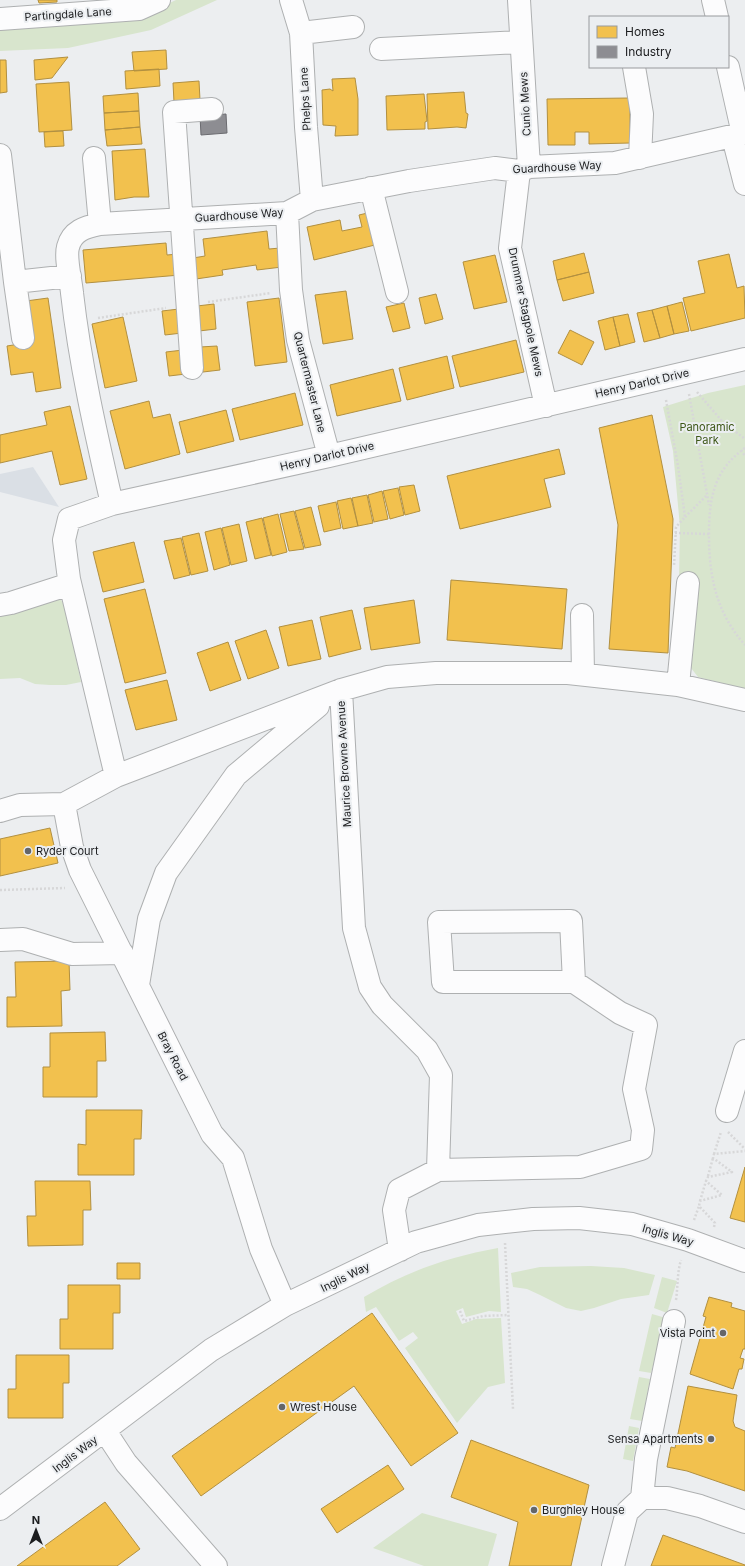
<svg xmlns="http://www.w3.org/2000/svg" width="745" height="1566" font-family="Inter,sans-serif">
  <rect width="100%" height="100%" fill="#eceef0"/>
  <path fill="#dadfe5" d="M33,467l26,40 -59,-15v-18z"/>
  <path fill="#d8e5cd" d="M176,0h41l-66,30 -83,18 -68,3v-39l161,-5z
    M745,385v304l-47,-12 -7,-9 -12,-89 1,-52 -7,-76 -10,-44 45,-14z
    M54,598l7,2 4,6 16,76 -15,3h-16l-15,-1 -15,-6 -20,1v-66z
    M498,1248l3,64 -12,-1 -23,6 -3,-9 -7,3 6,13 14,-5 25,-1 4,65 -17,4 -31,36 -52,-75 13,-10 -5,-6 -14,9 -23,-34 -10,5 -2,-15c44,-26 84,-40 134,-49z
    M591,1266l33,2 31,7 -6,20 -28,4 -27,9 -13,3 -15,-3 -26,-13 -13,-6 -14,-2 -2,-14 29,-6z
    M662,1277l15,4 -10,32 -13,-5z
    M652,1314l14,4 -15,55 -12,-2z
    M639,1377l11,2 -8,42 -12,-2z
    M629,1426l10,2 -6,33 -10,-2z
    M422,1513l75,21 -9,32h-64l-51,-18z"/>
  <path fill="#f2c14e" stroke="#b29040" d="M38,0h19v2l-18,1z
    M166,50l1,19 -33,2 -2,-19z
    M68,57l-16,21 -17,2 -1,-20z
    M0,60h6l1,32 -7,1z
    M159,69l1,17 -34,3 -1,-18z
    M355,78l3,21v36l-23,1 1,-10 -13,-1 -1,-35 8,-1 3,2 -1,-12z
    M199,81l1,19 -26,2 -1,-19z
    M69,82l3,48 -33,2 -3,-48z
    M464,92l2,21 2,1 -2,14 -9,-1 -29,2 -1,-35z
    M138,93l1,18 -35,2 -1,-17z
    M424,94l3,27 -2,1v7l-38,1 -1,-34z
    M630,98v45l-41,1v-12h-14v13h-27l-1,-46z
    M139,111l1,16 -35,3 -1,-17z
    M140,127l2,17 -35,2 -2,-16z
    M63,131l1,15 -19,1 -1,-15z
    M145,149l4,48h-15l-19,3 -3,-49z
    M376,211l7,32 -69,17 -7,-33 33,-7 2,11 20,-4 -3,-12z
    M267,231l2,18 11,-1 2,19 -25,3 -1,-5 -34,5 1,5 -27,4 -3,-21 12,-2 -2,-17z
    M166,243l1,12 11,-1 2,21 -94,8 -3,-33z
    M584,253l5,19 -32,8 -4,-19z
    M729,254l8,34 7,-2 1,32 -54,13 -8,-33 22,-5 -7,-32z
    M495,255l12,47 -33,7 -11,-47z
    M589,272l5,21 -31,8 -6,-21z
    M346,291l7,48 -30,5 -8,-49z
    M436,294l7,25 -18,5 -6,-26z
    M48,298l13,90 -25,4 -3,-20 -22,3 -4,-29 25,-4 -6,-41z
    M279,298l8,64 -32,4 -8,-64z
    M682,302l7,29 -15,3 -7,-28z
    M404,303l6,25 -17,4 -7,-25z
    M214,304l2,25 -17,2 -2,-25z
    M667,306l7,28 -14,4 -8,-28z
    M179,309l3,24 -17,2 -3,-24z
    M652,310l8,28 -16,4 -7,-29z
    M628,314l7,28 -15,4 -7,-29z
    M123,317l14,64 -32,7 -13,-64z
    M613,317l7,29 -15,4 -7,-29z
    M570,330l24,12 -12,23 -24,-12z
    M516,340l8,32 -64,15 -8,-31z
    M217,346l3,24 -17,2 -3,-25z
    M183,350l3,24 -17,2 -3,-24z
    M447,356l7,32 -47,12 -8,-32z
    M393,369l8,32 -64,15 -7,-31z
    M295,393l8,32 -63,15 -8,-31z
    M149,401l4,17 17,-4 10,40 -55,15 -15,-58z
    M70,406l17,73 -27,6 -8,-34 -52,12v-28l47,-10 -3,-13z
    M226,410l8,31 -47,12 -8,-31z
    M652,415l21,104 -5,134 -59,-4 9,-124 -19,-97z
    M559,449l6,25 -21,5 7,28 -91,22 -13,-53z
    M414,485l6,26 -15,4 -6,-28z
    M398,488l6,27 -14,4 -7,-28z
    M382,491l6,28 -14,3 -6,-27z
    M367,495l6,28 -15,3 -6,-28z
    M351,498l7,28 -15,3 -6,-28z
    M336,502l5,26 -17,4 -6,-26z
    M311,507l10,38 -16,3 -10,-37z
    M294,511l10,38 -15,2 -9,-37z
    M278,514l9,38 -15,4 -9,-38z
    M262,518l9,37 -16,4 -9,-37z
    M239,524l8,37 -16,4 -9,-37z
    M221,528l9,37 -16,5 -9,-38z
    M199,533l9,38 -17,4 -9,-38z
    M181,538l9,37 -16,4 -10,-38z
    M134,542l10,40 -41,10 -10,-40z
    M451,580l116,9 -5,60 -115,-9z
    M145,589l21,84 -41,10 -21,-84z
    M414,600l6,43 -49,7 -7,-42z
    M352,610l9,39 -32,8 -9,-40z
    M312,620l9,39 -33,7 -9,-39z
    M266,630l13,38 -31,11 -13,-38z
    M228,642l13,38 -31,11 -13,-38z
    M167,680l10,40 -41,10 -11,-40z
    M50,828l8,35 -58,13v-37z
    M69,961l1,29 -9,1 1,35 -55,1v-30h9l-1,-35z
    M105,1032l1,29h-9v36h-54v-30h7v-34z
    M86,1110h56l-1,29h-7v36h-56v-31l8,1z
    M745,1167v55l-15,-4z
    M35,1181h55l1,29h-8v35l-55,1 -1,-30h9z
    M117,1263h23v16h-23z
    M68,1285h52v28h-7v36h-53v-30h8z
    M709,1297l23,6 -1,4 14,4v38h-2l-3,9 4,1 -2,10h-3l-6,20 -43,-15 16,-57 -3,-1z
    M372,1313l86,120 -47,33 -57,-80 -153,110 -29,-40z
    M16,1355h53v28h-6v35h-55v-29h8z
    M688,1386l49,9 -4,26 2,6 10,4v60l-58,-20 -20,-4 4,-20 4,1z
    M471,1440l118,45 -18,81h-62l9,-44 -67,-25z
    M388,1465l16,24 -67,44 -16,-24z
    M105,1502l35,47 -23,17h-100z
    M663,1535l82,30v1h-94z"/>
  <path fill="#8d8d92" stroke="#6b6b70" d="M226,114l1,19 -26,2 -1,-19z"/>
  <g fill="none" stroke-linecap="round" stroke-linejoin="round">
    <defs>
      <path id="minor" d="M291,0l10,33 5,94 6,73
        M519,0l10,167
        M713,0l4,17
        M0,19l139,-10 20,-9
        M301,33l52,-6
        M381,49l140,-7
        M634,67l8,47 -2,44
        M728,67l15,67
        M733,137l12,47
        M0,155l15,127 55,-6
        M94,158l6,66
        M519,171l-9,77 36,158
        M371,188l26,104
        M287,213l4,77 7,50 31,116
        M15,282l8,56
        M192,368l-18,-256 38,-3
        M112,504c-16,-70 -32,-140 -40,-211 -1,-12 -7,-35 -4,-46 4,-16 17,-20 32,-23l187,-11 25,-13 97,-19 86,-13 24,3 10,-4 86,-4 130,-30
        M0,605l11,-2 59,-19
        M582,615l1,59
        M678,685l10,-102
        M341,690l13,238 16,59 12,18 45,45 14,25 -3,95
        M116,776l-47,-197 -5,-39 5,-21 43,-15 217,-48 416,-97
        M64,804l8,43 8,23 132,264 21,24 28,91 24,56
        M0,811l20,-6 44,-1 52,-28 225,-86 46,-13 49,-4h132l110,12 67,15
        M0,940l23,-1 49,15 50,-1
        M138,985l11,-66 17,-46 70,-98 82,-69
        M727,1111l18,-60
        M400,1250l-6,-40 5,-20 39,-20 142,-3 61,-18 2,-19 -9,-41 12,-64 -26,-12 -46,-31h-131l-4,-60 132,-1 3,61
        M105,1431l21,32 90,103
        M642,1498l4,-39 28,-138
        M0,1509l211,-159 74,-45 131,-63 62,-17 55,-6 46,-1 53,6 56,16 57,21
        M613,1566l14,-54 15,-14h25l33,8 45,16"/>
    </defs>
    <use href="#minor" stroke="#aeb0b1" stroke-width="24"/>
    <path stroke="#d7d7d8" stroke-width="2.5" stroke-dasharray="2 2" stroke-linecap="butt" d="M208,302l63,-9
      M98,318l68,-10
      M697,392l25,29 23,18
      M689,394l20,111
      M666,400l12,66 7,51 -9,10 -2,39
      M745,448c-31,22 -36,50 -36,86 0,43 7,78 36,111
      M741,450l4,6
      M685,517l22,-22
      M675,533l34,1
      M0,890l65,-2
      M728,1132l17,17
      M714,1154l7,-22
      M708,1176l5,-18
      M700,1201l6,-20
      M694,1220l5,-14
      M714,1227l1,-4 -16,-17 1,-5 22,-6 -16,-14 2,-4 24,-5 -19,-14 1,-4 31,-3
      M505,1243l8,166
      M676,1300c2,-14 1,-27 5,-40
      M460,1311l4,10 19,-5 25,-1"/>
    <use href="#minor" stroke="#fcfcfd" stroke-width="22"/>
  </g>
  <g fill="#656668" stroke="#ebeef1" stroke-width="1.5">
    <circle cx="28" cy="851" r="4"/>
    <circle cx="723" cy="1333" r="4"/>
    <circle cx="282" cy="1407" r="4"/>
    <circle cx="711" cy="1439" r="4"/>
    <circle cx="534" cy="1510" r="4"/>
  </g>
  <g text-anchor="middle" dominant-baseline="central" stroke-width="4" stroke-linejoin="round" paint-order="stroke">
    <g font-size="11" fill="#1c1d1f" stroke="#ebeef1">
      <text transform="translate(68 14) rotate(-4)">Partingdale Lane</text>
      <text transform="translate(305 99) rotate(-93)">Phelps Lane</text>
      <text transform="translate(525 104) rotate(-93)">Cunio Mews</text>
      <text transform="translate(557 167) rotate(-3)">Guardhouse Way</text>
      <text transform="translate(239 215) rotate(-4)">Guardhouse Way</text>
      <text transform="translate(526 312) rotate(78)">Drummer Stagpole Mews</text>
      <text transform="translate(310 382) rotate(76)">Quartermaster Lane</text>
      <text transform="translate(642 383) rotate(-13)">Henry Darlot Drive</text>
      <text transform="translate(327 456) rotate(-13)">Henry Darlot Drive</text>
      <text transform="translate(344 764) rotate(-93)">Maurice Browne Avenue</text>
      <text transform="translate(173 1056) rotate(63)">Bray Road</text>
      <text transform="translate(668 1235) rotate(16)">Inglis Way</text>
      <text transform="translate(345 1277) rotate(-26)">Inglis Way</text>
      <text transform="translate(75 1454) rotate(-37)">Inglis Way</text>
    </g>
    <g font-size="11" fill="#3d5717" stroke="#ebeef1">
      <text x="707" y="427">Panoramic<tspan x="707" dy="13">Park</tspan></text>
    </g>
    <g font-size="11" fill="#1c1d1f" stroke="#ebeef1" text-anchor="start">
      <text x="36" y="851">Ryder Court</text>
      <text x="715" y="1333" text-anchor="end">Vista Point</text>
      <text x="290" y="1407">Wrest House</text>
      <text x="703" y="1439" text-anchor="end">Sensa Apartments</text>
      <text x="542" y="1510">Burghley House</text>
    </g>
  </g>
  <rect x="589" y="16" width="140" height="52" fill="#ebeef1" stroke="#989a9d"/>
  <rect x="597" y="26" width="20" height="12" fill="#f2c14e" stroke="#989a9d"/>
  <text x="625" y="36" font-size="12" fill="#1c1d1f">Homes</text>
  <rect x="597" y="46" width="20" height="12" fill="#8d8d92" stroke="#989a9d"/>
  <text x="625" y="56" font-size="12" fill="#1c1d1f">Industry</text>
  <g transform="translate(36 1530)" stroke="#ebeef1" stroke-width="3" paint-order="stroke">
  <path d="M0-3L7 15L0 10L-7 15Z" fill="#1c1d1f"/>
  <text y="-6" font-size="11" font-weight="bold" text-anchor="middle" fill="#1c1d1f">N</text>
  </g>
</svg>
